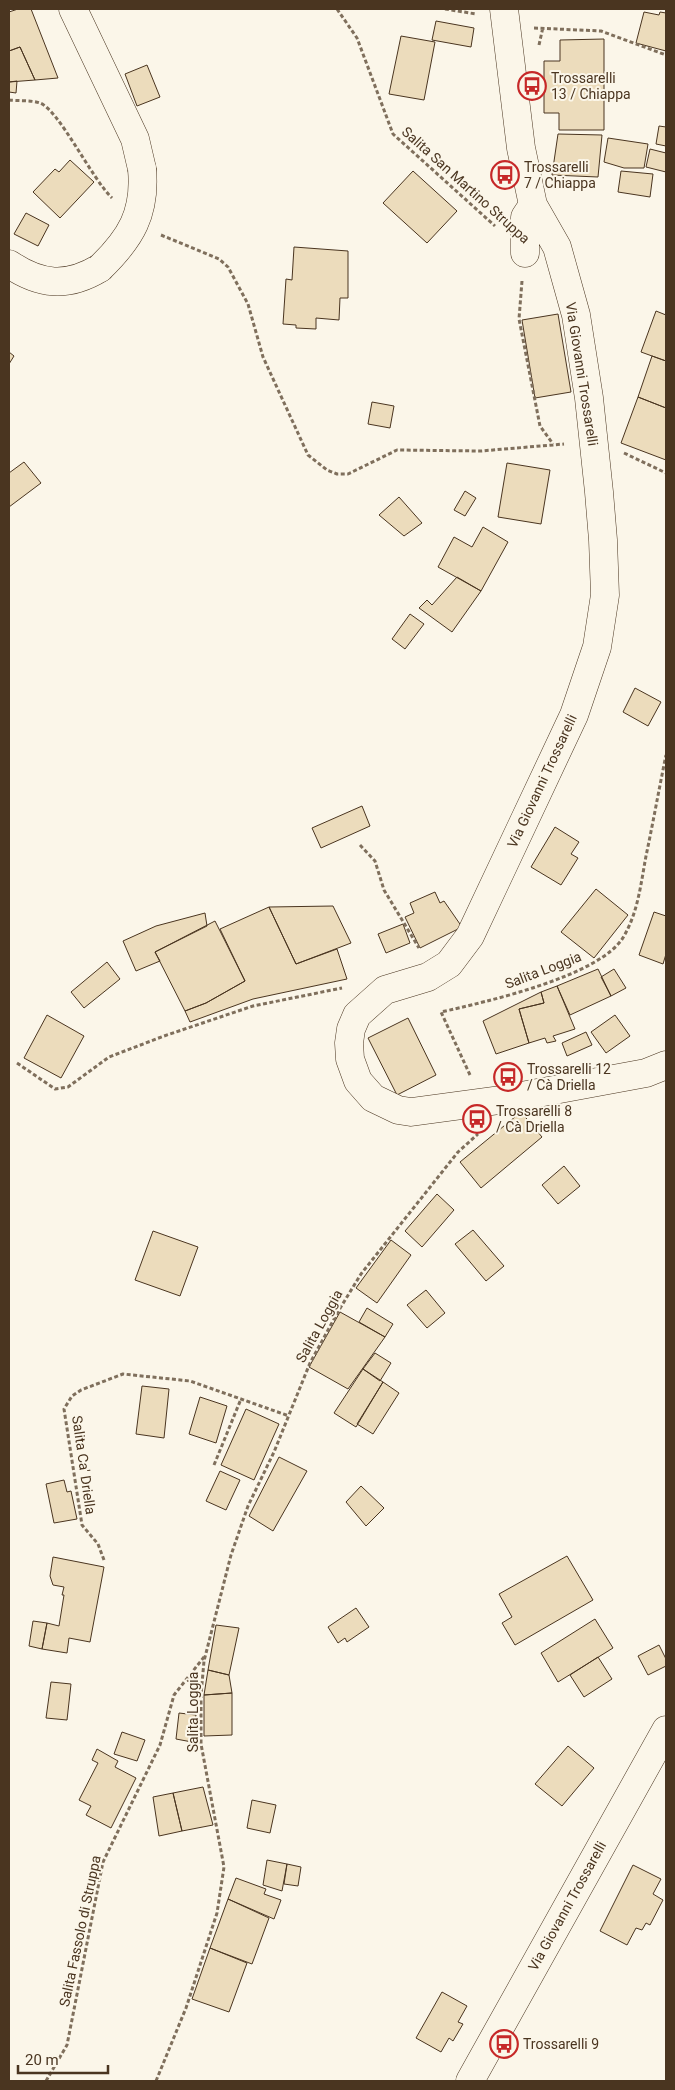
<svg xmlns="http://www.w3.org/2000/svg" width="675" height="2090" font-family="Roboto,sans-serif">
  <rect width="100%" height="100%" fill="#fbf6e9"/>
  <path fill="#ecdcbc" stroke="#4a3520" d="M18,9h13l27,69 -23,2 -15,-33 -11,4v-39z
    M644,12l15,3 1,-3 6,1v38l-30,-8z
    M436,21l38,7 -3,19 -39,-7z
    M401,36l34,6 -11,58 -35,-6z
    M604,39v91h-45v-17h-15v-52h16v-21z
    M20,47l15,33 -26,2v-31z
    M147,65l13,32 -23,9 -12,-32z
    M17,81l-1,12 -7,-1v-10z
    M659,126l7,1v19l-10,-2z
    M558,134l44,1 -4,42 -46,-2z
    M608,138l40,6 -4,24h-20l-20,-6z
    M650,149l16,4v19l-20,-5z
    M70,160l24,22 -34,36 -27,-26 22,-23 4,3z
    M413,171l44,40 -30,32 -44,-40z
    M621,171l32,3 -3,23 -32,-5z
    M26,213l23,12 -11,21 -24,-12z
    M294,247l54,4v47h-8l-1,22 -23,-2v11l-20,-1v-3l-13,-1 3,-45 6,1z
    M656,311l10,4v46l-25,-9z
    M558,314l13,78 -36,6 -13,-78z
    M9,352l5,4 -5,8z
    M652,356l14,5v47l-28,-11z
    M638,397l28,11v52l-45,-17z
    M372,402l22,4 -4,22 -22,-4z
    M24,462l17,21 -32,24v-34z
    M507,463l43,7 -9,54 -43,-7z
    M465,491l11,7 -11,18 -11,-6z
    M399,497l23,26 -18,13 -25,-21z
    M483,527l25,15 -27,49 -43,-24 16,-30 18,10z
    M457,577l24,14 -29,41 -33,-24 8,-8 5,5z
    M410,614l14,10 -19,25 -13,-10z
    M635,688l26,14 -13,24 -25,-14z
    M362,806l8,20 -49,22 -9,-20z
    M555,827l24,15 -8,12 7,4 -17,27 -30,-18z
    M596,889l32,26 -34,43 -33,-26z
    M435,892l5,11 4,-2 18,26 -42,21 -15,-31 9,-4 -4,-10z
    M333,906l18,37 -55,21 -27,-57z
    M269,907l27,57 41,-15 10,30 -94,20 -63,23 -5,-11 21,-8 39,-22 -25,-52z
    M654,912l12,4v38l-3,10 -24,-9z
    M205,913l2,13 -52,26 5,9 -24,10 -13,-30 33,-15z
    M215,921l30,60 -39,22 -21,8 -30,-59z
    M403,924l7,19 -24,10 -8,-19z
    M107,962l13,17 -36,29 -13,-16z
    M598,969l13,27 -41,19 -13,-29z
    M614,969l12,19 -15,8 -10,-19z
    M557,986l18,43 -22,7 3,5 -9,2 -2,-5 -16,5 -10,-34 25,-6 -3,-11z
    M541,992l3,11 -25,6 10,34 -33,11 -13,-33z
    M47,1015l37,21 -23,42 -37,-20z
    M615,1015l15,21 -24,17 -15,-21z
    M408,1018l28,57 -39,20 -29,-57z
    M586,1032l6,13 -25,11 -5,-13z
    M521,1112l21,25 -61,51 -21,-26z
    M564,1166l16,20 -22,18 -16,-19z
    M437,1194l17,16 -32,37 -17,-16z
    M473,1230l31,36 -18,15 -31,-37z
    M153,1231l45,16 -18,49 -45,-16z
    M391,1240l20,15 -34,48 -21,-15z
    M426,1290l19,23 -18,15 -20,-23z
    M367,1308l26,16 -8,13 -26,-15z
    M340,1312l45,25 -37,52 -39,-22z
    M375,1353l16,10 -11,18 -17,-12z
    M363,1369l20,13 -27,45 -22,-14z
    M383,1382l16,11 -26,41 -16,-10z
    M142,1386l27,3 -5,49 -28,-4z
    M200,1397l27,9 -11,37 -27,-9z
    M246,1409l33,15 -25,56 -33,-15z
    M279,1457l28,14 -34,60 -24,-15z
    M220,1471l20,9 -14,30 -20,-9z
    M64,1480l3,12 4,-1 6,28 -23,4 -8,-39z
    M361,1486l23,22 -18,18 -20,-24z
    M567,1556l26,44 -78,45 -13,-22 10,-6 -13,-23z
    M53,1557l51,10 -14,75 -21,-4 -2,15 -25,-4 5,-26 12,3 5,-31h-2l2,-8 -11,-2 -3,-9z
    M356,1608l13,19 -22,15 -2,-4 -7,5 -10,-16z
    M595,1619l18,29 -55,34 -17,-29z
    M33,1621l14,2 -5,26 -13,-3z
    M216,1625l23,3 -10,47 -21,-5z
    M659,1645l7,14v7l-18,9 -10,-19z
    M598,1657l14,22 -28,18 -14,-22z
    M208,1670l21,5 3,18 -28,2z
    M51,1682l20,2 -4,36 -21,-2z
    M232,1693v42l-28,1v-41z
    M179,1713l17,2 -4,27 -16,-3z
    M122,1732l23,8 -8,21 -23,-7z
    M568,1746l26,22 -32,38 -27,-22z
    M97,1749l21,12 -3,6 21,11 -25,50 -25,-13 5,-9 -12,-6 19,-37 -6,-3z
    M203,1787l10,38 -31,6 -9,-38z
    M173,1793l9,38 -23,5 -6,-39z
    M252,1800l24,5 -6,28 -23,-5z
    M267,1860l20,4 -5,27 -19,-6z
    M287,1864l14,3 -3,19 -14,-2z
    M633,1865l28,14 -8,15 10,6 -13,25 -4,-2 -4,7 -6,-2 -9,17 -27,-14z
    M236,1878l30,11 -2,5 17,6 -7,19 -46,-20z
    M228,1899l41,19 -17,46 -42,-16z
    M210,1948l37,15 -18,49 -37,-13z
    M442,1992l25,14 -9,16 5,2 -10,17 -4,-3 -8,14 -25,-14z"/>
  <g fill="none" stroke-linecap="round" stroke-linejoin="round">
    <defs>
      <path id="minor" d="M73,9l62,130 7,30
        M504,9l17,139 12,57 24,42 19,68 13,83 10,94 4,48 2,55 -8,52 -23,68 -104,221 -21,28 -21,13 -43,13 -28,25 -6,14 -2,14 1,16 8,22 15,17 25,12 13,2 89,-12 146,-27 20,-8
        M525,253v-36l8,-12
        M9,264c31,21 58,24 91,4
        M470,2081l196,-351"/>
    </defs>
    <use href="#minor" stroke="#4a3520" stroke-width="29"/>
    <path stroke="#7f6f5c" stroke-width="3" stroke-dasharray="4 2.5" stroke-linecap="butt" d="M337,9l20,29 36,96 102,92
      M445,9l31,5
      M534,28l67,3 65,24
      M539,45l4,-18
      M9,100c9,1 22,0 31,3 19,7 52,76 72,95
      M161,235l58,24 9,8 20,37 15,53 45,98 19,15 10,4h11l49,-24 84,1 83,-7
      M522,281l-3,38 21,107 13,18
      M624,453l42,20
      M360,845l15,16 9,29 35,58
      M17,1063l38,26 13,-2 41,-30 55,-21 89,-30 89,-18
      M470,1075l-29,-63c44,-10 161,-36 183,-76 14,-24 17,-53 22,-80 7,-33 13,-67 20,-101
      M214,1465l27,-66
      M104,1560l-6,-16 -16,-19 -18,-116 8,-13 9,-6 42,-16 67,7 99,35
      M46,2081l21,-36 36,-183 57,-117 14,-50 30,-38
      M156,2081l30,-73 31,-95 7,-46 -23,-123v-49l3,-34 27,-106 17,-49 26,-54 36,-89 29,-53 22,-36 31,-39 66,-83 20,-18"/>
    <use href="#minor" stroke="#fbf6e9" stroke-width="28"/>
    <defs>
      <path id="minor-bridge" d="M100,268c31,-30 46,-55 42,-99"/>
    </defs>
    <use href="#minor-bridge" stroke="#4a3520" stroke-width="29" stroke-linecap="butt"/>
    <use href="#minor-bridge" stroke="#fbf6e9" stroke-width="28"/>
  </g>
  <defs>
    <symbol id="bus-ring" viewBox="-11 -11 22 22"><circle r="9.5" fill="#fbf6e9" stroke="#c62828" stroke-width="1.5"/><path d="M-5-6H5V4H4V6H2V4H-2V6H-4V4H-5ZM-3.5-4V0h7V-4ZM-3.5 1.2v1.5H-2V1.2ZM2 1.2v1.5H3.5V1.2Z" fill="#c62828"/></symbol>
  </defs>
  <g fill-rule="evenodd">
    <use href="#bus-ring" x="516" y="70" width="32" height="32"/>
    <use href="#bus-ring" x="489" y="159" width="32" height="32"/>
    <use href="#bus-ring" x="492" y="1061" width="32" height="32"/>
    <use href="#bus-ring" x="461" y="1103" width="32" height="32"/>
    <use href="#bus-ring" x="488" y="2028" width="32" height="32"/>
  </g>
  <g text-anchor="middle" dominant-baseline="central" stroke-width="4" stroke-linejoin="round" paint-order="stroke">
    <g font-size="14" fill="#4a3520" stroke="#fbf6e9" text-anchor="start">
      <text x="551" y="78">Trossarelli<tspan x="551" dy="16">13 / Chiappa</tspan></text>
      <text x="524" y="167">Trossarelli<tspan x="524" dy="16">7 / Chiappa</tspan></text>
      <text x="527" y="1069">Trossarelli 12<tspan x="527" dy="16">/ Cà Driella</tspan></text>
      <text x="496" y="1111">Trossarelli 8<tspan x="496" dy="16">/ Cà Driella</tspan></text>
      <text x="523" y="2044">Trossarelli 9</text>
    </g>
    <g font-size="14" fill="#4a3520" stroke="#fbf6e9">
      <text transform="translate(466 185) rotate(42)">Salita San Martino Struppa</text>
      <text transform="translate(582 374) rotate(81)">Via Giovanni Trossarelli</text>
      <text transform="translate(542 781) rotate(-65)">Via Giovanni Trossarelli</text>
      <text transform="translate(543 970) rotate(-21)">Salita Loggia</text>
      <text transform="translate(319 1326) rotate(-61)">Salita Loggia</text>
      <text transform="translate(84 1465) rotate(82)">Salita Ca' Driella</text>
      <text transform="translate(193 1712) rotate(-90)">Salita Loggia</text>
      <text transform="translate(567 1906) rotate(-61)">Via Giovanni Trossarelli</text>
      <text transform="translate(80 1931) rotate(-78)">Salita Fassolo di Struppa</text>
    </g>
  </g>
  <rect width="675" height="2090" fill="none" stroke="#4a3520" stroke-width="20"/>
  <path d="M18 2065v8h90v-8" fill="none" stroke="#4a3520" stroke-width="2.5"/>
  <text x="25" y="2065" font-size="15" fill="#4a3520" stroke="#fbf6e9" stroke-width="4" paint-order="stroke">20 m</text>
</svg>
